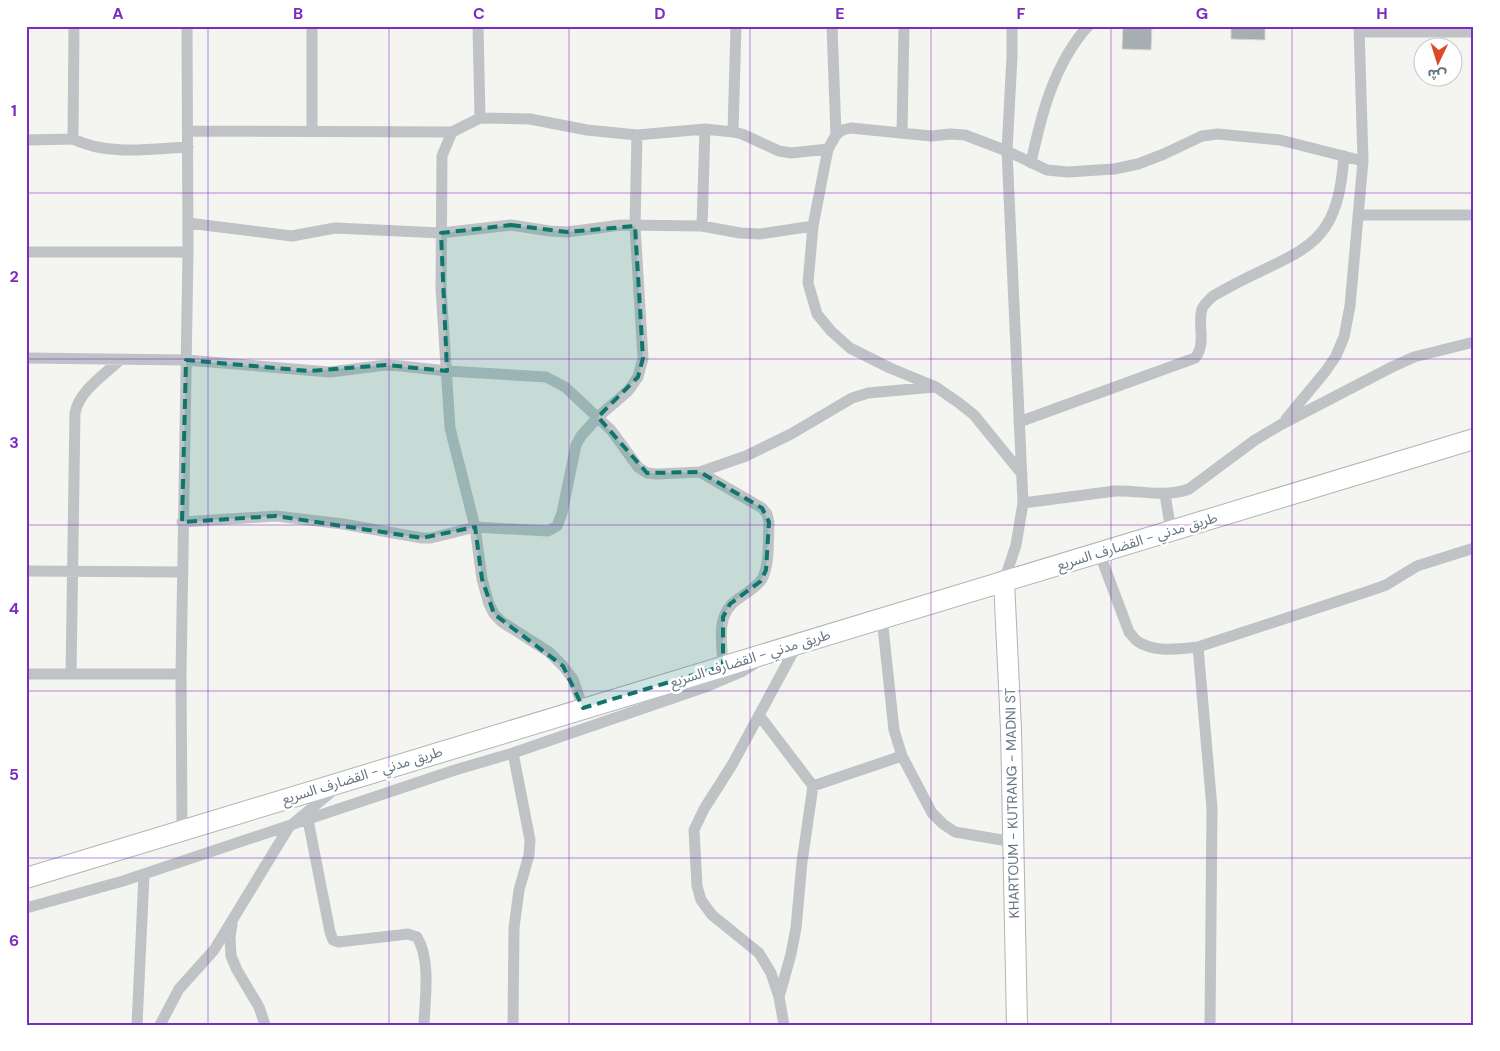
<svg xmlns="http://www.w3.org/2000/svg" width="1500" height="1051" font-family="'DM Sans','Noto Sans Arabic',sans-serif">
  <rect width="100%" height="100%" fill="#f4f4f0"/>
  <path fill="#a6aeb2" stroke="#d5d5d3" d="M1123,26h29l-1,24 -29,-1z
    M1231,26l34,1v13l-34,-1z"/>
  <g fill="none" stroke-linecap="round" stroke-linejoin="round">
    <defs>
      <path id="highway" d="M1004,581l7,148 6,296
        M26,878l1448,-439"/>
    </defs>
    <use href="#highway" stroke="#b0b4b7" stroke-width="22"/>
    <path stroke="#bfc3c6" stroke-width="11" d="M74,26l-1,113c35,17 77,10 115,8
      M478,26l2,92
      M832,26l4,109
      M1360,32h114
      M188,131l264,1 28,-14 50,1 57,11 50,5 68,-6 28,3 9,2 37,17 12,2 37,-4
      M312,131v-105
      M452,132l-10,24 -1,133 9,139 25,99 7,52 7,25 5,10 8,8 47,30 14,14 10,13 10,29
      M733,132l3,-106
      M902,133l2,-107
      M26,140l47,-1
      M1031,163c10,-48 23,-99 57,-137
      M1358,215h116
      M188,223l104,13 43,-8 106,5 70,-8 39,6 17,1 54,-7 81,1 38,7 20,1 53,-8
      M702,226l3,-97
      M26,252h162
      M26,358l160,2 144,12 56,-7 15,1 46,5 99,6 19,10 46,43 27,37 9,6 10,1 43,-2 46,-16 45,-22 61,-36 16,-5 66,-6
      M1286,419l39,-47 11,-16 8,-19 6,-31 13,-145 -4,-135
      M1019,422l176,-64c12,-15 2,-33 7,-49 2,-5 7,-9 11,-13 14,-8 29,-16 44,-23 24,-12 54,-23 69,-47 13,-20 16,-46 18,-70
      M700,472l62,36 5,6 2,8c-1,16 1,43 -7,57 -5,8 -16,14 -24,20 -23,15 -16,42 -15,67
      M1022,474l-48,-59 -15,-12 -23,-16 -46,-19 -40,-20 -19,-17 -14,-17 -9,-31 5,-57 15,-77 8,-14 6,-5 9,-2 80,8 20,-2 14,1 42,16 40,19 21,2 46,-3 24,-5 26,-10 38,-18 16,-2 62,6 83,21
      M1165,494l6,37
      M1023,503l92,-12c25,-1 50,7 74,-2l66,-49 27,-16 110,-57 22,-10 60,-15
      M182,522l94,-6 67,8 79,14h9l44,-11 73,4 9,-5 5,-13 14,-68 5,-9 17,-19 30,-26 10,-14 5,-19 -8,-132 2,-91
      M1099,552l30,80c3,3 5,7 8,9 17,12 42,8 61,6l168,-55 20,-7 31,-19 57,-18
      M26,571l157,1
      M1004,581l12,-36 7,-42 -16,-352 5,-95v-30
      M882,618l12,112 8,26 30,57 11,11 12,8 59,10
      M1198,647l14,161 -2,217
      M26,674h155
      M71,674l4,-261c4,-22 29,-38 46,-54
      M759,715l54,71 -11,76 -6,66 -5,26 -12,43
      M513,753l17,87 -1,15 -10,35 -5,38 -1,97
      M813,786l89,-30
      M308,820l22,112 3,8 5,2 70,-8 9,3c14,23 8,61 7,88
      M182,830l-1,-156 7,-422 -1,-226
      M26,908l97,-27 332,-111 58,-17 195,-67 33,-14 13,-8
      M232,924l-2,13 1,19 6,14 22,37 6,18
      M137,1025l7,-150
      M160,1025l19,-36 35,-39 75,-123 47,-39
      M784,1025l-5,-28 -8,-24 -12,-20 -47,-38 -11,-15 -4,-14 -3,-56 10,-21 28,-44 65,-120"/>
    <use href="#highway" stroke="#fff" stroke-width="20"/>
  </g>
  <path fill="#0f766e" fill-opacity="0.2" stroke="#0f766e" stroke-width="4" stroke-dasharray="10 6" stroke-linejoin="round" d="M511,225l56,7 68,-6 8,132 -5,19 -40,40 49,56 53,-1 62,36 7,14 -3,48 -5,11 -31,23 -7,13v49l-140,42 -20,-42 -69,-52 -12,-35 -7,-52 -53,11 -146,-22 -94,6 4,-162 123,11 77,-6 61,6 -6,-138z"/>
  <path fill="none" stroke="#7b2cbf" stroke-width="1" stroke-opacity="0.55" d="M208,26v999M389,26v999M569,26v999M750,26v999M931,26v999M1111,26v999M1292,26v999M26,193h1448M26,359h1448M26,525h1448M26,691h1448M26,858h1448"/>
  <g text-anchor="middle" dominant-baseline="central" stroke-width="5" stroke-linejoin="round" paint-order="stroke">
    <g font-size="14" fill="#647480" stroke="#fff">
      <text transform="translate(1137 541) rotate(-17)">طريق مدني - القضارف السريع</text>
      <text transform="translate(750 658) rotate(-17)">طريق مدني - القضارف السريع</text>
      <text transform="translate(362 775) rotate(-17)">طريق مدني - القضارف السريع</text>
      <text transform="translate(1012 803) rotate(-91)">KHARTOUM - KUTRANG - MADNI ST</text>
    </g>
  </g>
  <rect width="1500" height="1051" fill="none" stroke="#ffffff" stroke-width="55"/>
  <g transform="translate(1438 62) rotate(184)"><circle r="24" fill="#ffffff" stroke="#c1c7cc"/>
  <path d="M0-4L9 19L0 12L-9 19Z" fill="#da4c29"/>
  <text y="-8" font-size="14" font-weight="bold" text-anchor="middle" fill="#647480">ش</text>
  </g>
  <rect x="28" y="28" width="1444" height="996" fill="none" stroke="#7b2cbf" stroke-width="2"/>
  <g font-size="16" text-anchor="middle" font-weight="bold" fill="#7b2cbf">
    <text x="118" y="19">A</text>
    <text x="298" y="19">B</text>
    <text x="479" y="19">C</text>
    <text x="660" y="19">D</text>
    <text x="840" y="19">E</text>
    <text x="1021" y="19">F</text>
    <text x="1202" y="19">G</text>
    <text x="1382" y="19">H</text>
    <text x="14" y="116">1</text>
    <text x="14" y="282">2</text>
    <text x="14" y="448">3</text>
    <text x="14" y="614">4</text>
    <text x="14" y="780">5</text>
    <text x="14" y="946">6</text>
  </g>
</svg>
